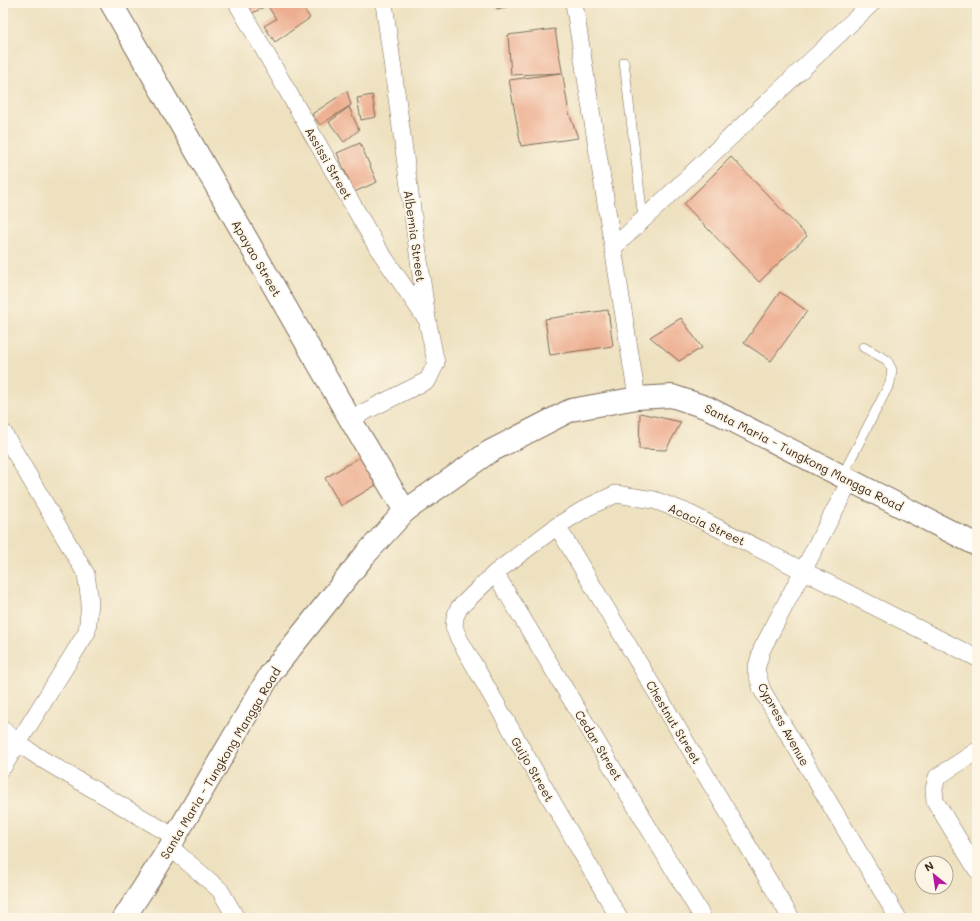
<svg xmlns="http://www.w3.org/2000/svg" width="980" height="921" font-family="Mali,sans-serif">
  <rect width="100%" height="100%" fill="#fcf5e5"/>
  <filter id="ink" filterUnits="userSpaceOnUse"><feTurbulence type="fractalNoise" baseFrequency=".025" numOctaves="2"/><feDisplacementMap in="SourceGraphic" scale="8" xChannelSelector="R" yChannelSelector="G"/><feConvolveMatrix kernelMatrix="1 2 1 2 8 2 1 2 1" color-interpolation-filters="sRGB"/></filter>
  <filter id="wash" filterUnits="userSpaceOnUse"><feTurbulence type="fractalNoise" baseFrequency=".012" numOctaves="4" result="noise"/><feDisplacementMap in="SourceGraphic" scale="16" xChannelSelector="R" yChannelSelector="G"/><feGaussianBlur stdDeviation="0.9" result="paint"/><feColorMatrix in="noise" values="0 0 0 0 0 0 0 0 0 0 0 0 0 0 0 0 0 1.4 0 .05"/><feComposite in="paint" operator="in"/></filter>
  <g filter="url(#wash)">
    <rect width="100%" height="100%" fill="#eee1c0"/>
    <g id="blocks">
      <path fill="#edad8f" d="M244,3h18l2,4 -15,8z
        M266,3h34l10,15 -35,24 -11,-16 12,-7z
        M496,3h24v1l-23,5z
        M555,29l14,84 9,25 -57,8 -12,-66 52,-7 -50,2 -3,-40z
        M347,91l4,14 -31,20 -8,-11z
        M372,95l4,22 -15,3 -4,-22z
        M349,107l10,23 -15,12 -15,-20z
        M360,143l17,39 -23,10 -17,-39z
        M731,157l76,79 -48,46 -75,-78z
        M780,292l27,19 -36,50 -27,-18z
        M608,310l5,36 -63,9 -5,-36z
        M681,318l21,30 -23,13 -29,-24z
        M640,413l41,9 -15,28 -27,-1z
        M360,457l16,28 -35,21 -16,-28z"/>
    </g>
  </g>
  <g filter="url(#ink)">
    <use href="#blocks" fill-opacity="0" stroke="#7a6a57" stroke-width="1"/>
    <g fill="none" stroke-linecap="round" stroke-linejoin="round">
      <defs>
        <path id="lane" d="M624,62l19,156
          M842,476l48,-93 2,-13 -5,-10 -24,-13"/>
        <path id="street" d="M237,3l140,244 47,69
          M574,3l63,395
          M613,248l259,-245
          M350,419l78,-39 8,-17 -9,-44 -43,-316
          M3,432l83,142 4,28 -3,30 -84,135
          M850,481l-88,168 -6,21 6,20 136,228
          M557,526l234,392
          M495,573l208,345
          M3,730l16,14 26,17 130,76
          M977,751l-40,26 -3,12 1,12 42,69
          M170,847l50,43 16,28
          M619,918l-161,-281 -4,-10 1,-10 4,-9 36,-35 62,-47 31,-19 28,-13 38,6 32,12 291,146"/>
        <path id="secondary" d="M111,3l239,416 55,92"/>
        <path id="primary" d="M124,918l46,-71 5,-10 96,-164 94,-118 40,-44 84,-59 82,-42 66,-12 35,-2 36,12 269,137"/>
      </defs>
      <use href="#lane" stroke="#7a6a57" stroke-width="10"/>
      <use href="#street" stroke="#7a6a57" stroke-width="18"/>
      <use href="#secondary" stroke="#7a6a57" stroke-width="24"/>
      <use href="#primary" stroke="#7a6a57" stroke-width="24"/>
      <use href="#lane" stroke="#fff" stroke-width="9"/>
      <use href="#street" stroke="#fff" stroke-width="17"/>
      <use href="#secondary" stroke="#fff" stroke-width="22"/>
      <use href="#primary" stroke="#fff" stroke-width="22"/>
    </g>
  </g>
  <g text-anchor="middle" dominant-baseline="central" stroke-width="3.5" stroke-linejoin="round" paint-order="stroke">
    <g font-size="12" fill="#3b2a1e" stroke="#fcf5e5">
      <text transform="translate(329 163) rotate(60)">Assissi Street</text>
      <text transform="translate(415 236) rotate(82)">Albernia Street</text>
      <text transform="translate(257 258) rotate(60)">Apayao Street</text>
      <text transform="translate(804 457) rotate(27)">Santa Maria - Tungkong Mangga Road</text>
      <text transform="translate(707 524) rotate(25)">Acacia Street</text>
      <text transform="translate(674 722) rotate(59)">Chestnut Street</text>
      <text transform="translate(784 724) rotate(61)">Cypress Avenue</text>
      <text transform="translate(599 745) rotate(59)">Cedar Street</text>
      <text transform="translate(220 763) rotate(-59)">Santa Maria - Tungkong Mangga Road</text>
      <text transform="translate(533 769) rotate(60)">Guijo Street</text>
    </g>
  </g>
  <rect width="980" height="921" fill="none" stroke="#fcf5e5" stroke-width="16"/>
  <g transform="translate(934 875) rotate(330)"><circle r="19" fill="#fcf5e5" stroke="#afa495"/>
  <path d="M0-3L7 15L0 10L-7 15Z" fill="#b5179e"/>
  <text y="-6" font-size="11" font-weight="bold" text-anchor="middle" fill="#3b2a1e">N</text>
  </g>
</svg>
